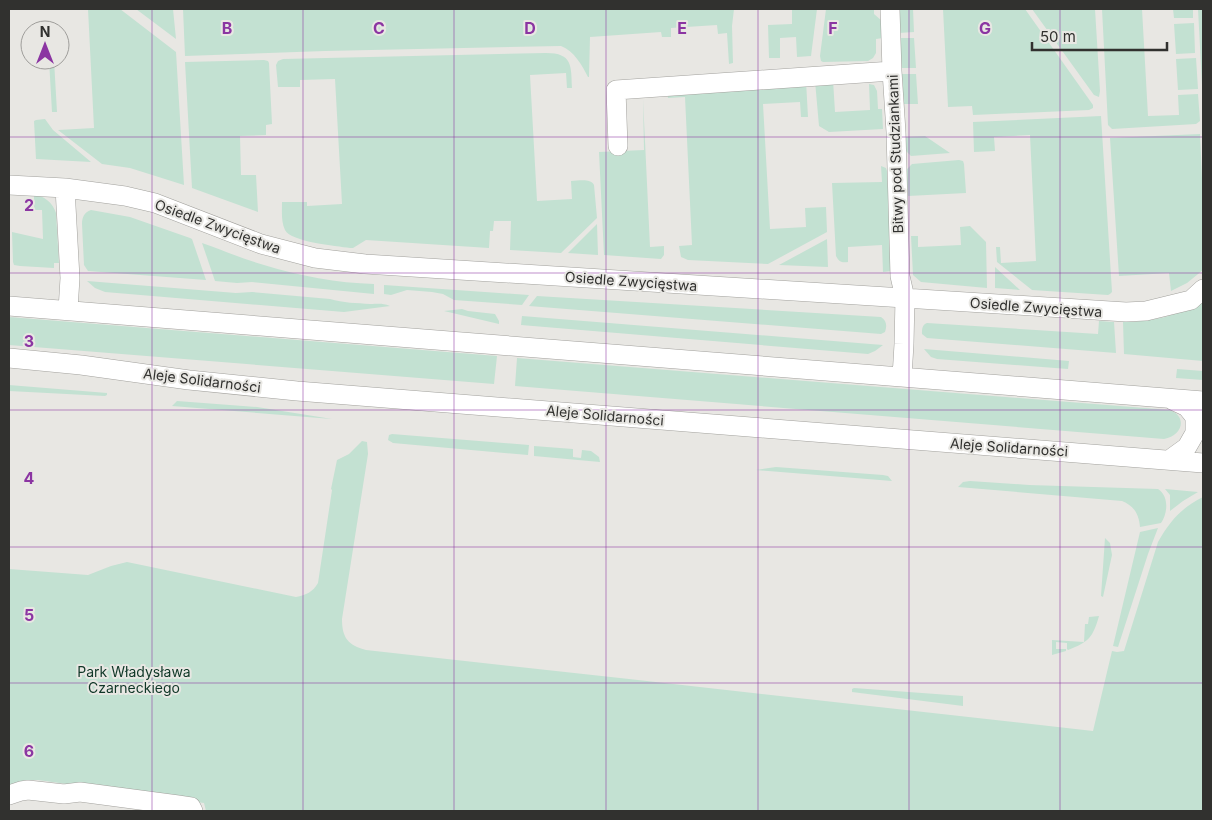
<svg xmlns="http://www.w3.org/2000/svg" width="1212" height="820" font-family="Inter,sans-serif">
  <rect width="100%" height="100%" fill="#e8e7e3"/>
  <path fill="#c3e1d2" d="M88,9h32l56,43 8,133 -54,-17 -28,-4 -44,-34 36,-2z
    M136,9h37l3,30z
    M183,9h551l-2,17 1,37 -4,1 -2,-31 -9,1 -1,-9 -46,3v9h-9l-1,-5 -71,5 -1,40h-1c-6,-12 -14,-26 -27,-31l-236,5 -140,5z
    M792,9h25l-6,47 -14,1 -1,-20 -16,1v20h-11l-1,-33 24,-1z
    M826,9h48v5l8,7 1,17 -7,1v14l-3,5 -5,3 -45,1 -2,-1 -1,-5z
    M898,9h15l1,23 -15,1z
    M943,9h82l68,96v3l-4,2 -116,5 -1,-9 -24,1z
    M1032,9h63l5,82 -1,6 -5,-2z
    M1102,9h40l6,107 31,-1 -1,-20 20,-1 2,27 -4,3 -84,5 -4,-4z
    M1173,9h20v9h-19z
    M1198,9h5v95z
    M1194,23l1,30 -19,1 -2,-30z
    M900,38h14l2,30h-15z
    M546,53c27,0 25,13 26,35h-5l-1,-15 -36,2 7,126 35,-2 -1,-18c8,0 19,-3 23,4l3,33 -36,35 -51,-3 1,-29h-17l-1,10h-3l-1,17 -123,-8 -13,8h-3c-14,-2 -59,-6 -65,-18 -4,-8 -3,-19 -3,-28h25v4l35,-2 -7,-125 -35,1v7h-22l-2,-22 2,-4 5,-2z
    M1196,58l2,31 -20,1 -2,-31z
    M49,60h5l3,52h-5z
    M264,60l4,1 1,2 3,61 -6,1v10l-26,1 1,39h15l2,37 -66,-24 -7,-126z
    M902,74h14l2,30h-15z
    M833,80l2,32 35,-2 -1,-26 5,1 3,6 1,18h4l1,20 -54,3 -10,-6 -4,-45z
    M806,81l2,36h-7l-1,-15 -37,2 7,125 36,-2 -1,-19 21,-1 1,25 -59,32 -80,-4 -7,-3 -2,-11 13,-1 -7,-148 -17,1 -1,-6z
    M643,99l7,148 14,-1v9l-3,4 -57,-4 -5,-103 45,-2z
    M1101,116l11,176 -2,2 -2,1 -76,-5 -35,-28 -1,-15h4l1,16 35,-2 -6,-126 -36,2 1,14 -21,1 -1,-30z
    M45,119l8,11 38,32 -55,-3 -2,-38 2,-1z
    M1200,134l3,66v70l-16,13 -16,8 -2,-18 -50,3 -9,-138z
    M925,136l25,17 -39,3 -6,-6 -1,-13z
    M959,160l4,1 1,3 2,29 -58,3 -2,-26 6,-6z
    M881,166l5,2 1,3 5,100 -9,1 -1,-27 -34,2v15c-6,1 -9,0 -12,-6l-4,-73 50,-1z
    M34,194c10,2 19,9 22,19l3,50h-5v5l-34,-2 -6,-1 -1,-3 -1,-30 31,7 -1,-29h-8z
    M91,210l39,7 60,21 2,1 14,41 -118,-9 -4,-6 -2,-41c0,-6 2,-12 9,-14z
    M597,224l1,31 -30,-2z
    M970,226l16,16 1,46 -66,-6 -8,-7 -2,-39h7v11l43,-2 -1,-18z
    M827,239l1,28 -49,-2z
    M202,243c20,7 41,16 62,22 36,11 73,18 110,19v10l-122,-12 -15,1 -22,-2z
    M995,267l25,23 -25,-2z
    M87,281l149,12 16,-1 78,7c13,4 27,4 40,5 9,0 12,-1 20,2l-46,6 -239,-20 -10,-4z
    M384,285l145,10 -7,10 -68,-5 -11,-6 -11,-2 -25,-2 -16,5 -7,-1z
    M537,296l344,21c6,4 6,9 4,15l-4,2 -352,-28z
    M1203,301v60l-79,-7 -1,-32c30,0 53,-6 80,-21z
    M462,309l6,2 27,3 4,7v3l-55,-13z
    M522,316l361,29 -8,6 -7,3 -347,-29z
    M9,317l488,39 -3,28 -485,-39z
    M1099,321l15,1 2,31 -189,-15 -5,-4c0,-5 0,-9 5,-11l171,11z
    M924,349l145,12 -1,8 -131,-10 -6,-2z
    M517,358l653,52c18,7 12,26 -6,29l-649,-53z
    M1177,369l26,2v9l-27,-2z
    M9,385l98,8v2l-2,1 -96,-5z
    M177,401l80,6 75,12 -160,-13z
    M392,434l137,11 -1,10 -135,-12 -5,-3 1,-5z
    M362,441l5,1 1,12 -26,165c0,19 6,26 24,31l263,29 464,52 19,-80 5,1 7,-1 34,-109c12,-21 23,-34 45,-45v314h-997l-2,-8 -166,-23h-13l-16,6v-217l79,6 23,-9 16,-4 169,35c10,-2 17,-5 22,-14l14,-93 -1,-1 6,-29 12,-6z
    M534,446l39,3v8l8,1 1,-8 9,1 8,6 1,5 -66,-6z
    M776,467l107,8 5,1 4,5 -136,-11z
    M970,481l59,4 129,4c11,7 10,24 3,34l-21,4c-1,-13 -6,-21 -18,-26l-164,-14 5,-5z
    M1165,489l33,3 -15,9 -13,10v-16z
    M1158,528l-10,26 -30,93 -5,-1 27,-114z
    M1105,538l5,5 2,12 -9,42 -2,-1z
    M1099,616c-6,21 -10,26 -31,34l-1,-1v-6l-11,-1v7h10v2l-14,4v-15l32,2 1,-18h3l1,-7z
    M854,688l109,8v10l-111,-14v-3z"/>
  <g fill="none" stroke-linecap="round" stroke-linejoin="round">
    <defs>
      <path id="minor" d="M890,9l2,62 4,61 4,144 5,22 -1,46 -2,33
        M618,146l-2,-56 276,-19
        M9,185l56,3 60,8 30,7 106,41 54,14 50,6 761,48 20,-1 45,-11 12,-11
        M65,188l5,90 -2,32
        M9,306l1194,95
        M9,358l72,7 108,15 108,11 906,72
        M1169,460l18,-13 8,-14v-16l-8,-10 -15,-7
        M9,795l12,-4 7,-1 36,4 16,-2 98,13 13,2 2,4"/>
    </defs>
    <use href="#minor" stroke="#a2a19d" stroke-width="20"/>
    <use href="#minor" stroke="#fff" stroke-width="19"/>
  </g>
  <path fill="none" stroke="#8b35a2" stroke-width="1" stroke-opacity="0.55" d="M152,9v802M303,9v802M454,9v802M606,9v802M758,9v802M909,9v802M1060,9v802M9,137h1194M9,273h1194M9,410h1194M9,547h1194M9,683h1194"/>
  <g text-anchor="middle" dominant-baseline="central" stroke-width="4" stroke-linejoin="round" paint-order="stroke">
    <g font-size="14" fill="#31312f" stroke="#e8e7e3">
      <text transform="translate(895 154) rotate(-92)">Bitwy pod Studziankami</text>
      <text transform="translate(218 226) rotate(20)">Osiedle Zwycięstwa</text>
      <text transform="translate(631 281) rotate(4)">Osiedle Zwycięstwa</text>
      <text transform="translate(1036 307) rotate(4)">Osiedle Zwycięstwa</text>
      <text transform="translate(202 380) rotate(7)">Aleje Solidarności</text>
      <text transform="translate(605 415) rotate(5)">Aleje Solidarności</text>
      <text transform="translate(1009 447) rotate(4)">Aleje Solidarności</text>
    </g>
    <g font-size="14" fill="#0f3727" stroke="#e8e7e3">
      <text x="134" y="671">Park Władysława<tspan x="134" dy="16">Czarneckiego</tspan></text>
    </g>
  </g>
  <g font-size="16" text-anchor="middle" font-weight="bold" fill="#8b35a2" stroke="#e8e7e3" stroke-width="4" stroke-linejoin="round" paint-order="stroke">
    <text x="227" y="34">B</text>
    <text x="379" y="34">C</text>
    <text x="530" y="34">D</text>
    <text x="682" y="34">E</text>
    <text x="833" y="34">F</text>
    <text x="985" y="34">G</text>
    <text x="29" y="211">2</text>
    <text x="29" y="347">3</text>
    <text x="29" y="484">4</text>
    <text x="29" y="621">5</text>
    <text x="29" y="757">6</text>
  </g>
  <rect width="1212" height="820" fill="none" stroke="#31312f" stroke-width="20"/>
  <g transform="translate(45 45)"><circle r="24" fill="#e8e7e3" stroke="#9f9e9b"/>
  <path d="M0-4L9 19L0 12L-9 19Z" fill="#8b35a2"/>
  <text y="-8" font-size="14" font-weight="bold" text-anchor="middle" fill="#31312f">N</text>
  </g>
  <path d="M1032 42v8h135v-8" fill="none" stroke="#31312f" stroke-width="2.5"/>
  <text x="1040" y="42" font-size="15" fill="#31312f" stroke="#e8e7e3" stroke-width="4" paint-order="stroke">50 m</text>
</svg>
